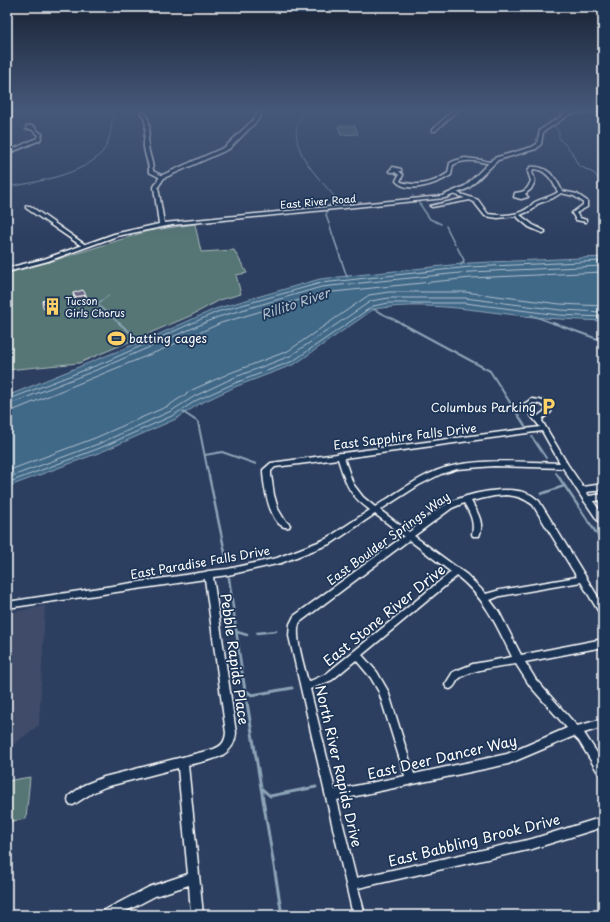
<svg xmlns="http://www.w3.org/2000/svg" width="610" height="922" font-family="'Playpen Sans',sans-serif">
  <rect width="100%" height="100%" fill="#2d3f60"/>
  <filter id="ink" filterUnits="userSpaceOnUse"><feTurbulence type="fractalNoise" baseFrequency=".025" numOctaves="2"/><feDisplacementMap in="SourceGraphic" scale="8" xChannelSelector="R" yChannelSelector="G"/><feConvolveMatrix kernelMatrix="1 2 1 2 8 2 1 2 1" color-interpolation-filters="sRGB"/></filter>
  <g filter="url(#ink)">
    <path fill="#404b6b" d="M45,606l-6,119 -32,24v-136z"/>
    <path fill="#567574" stroke="#aababa" d="M338,126h17l3,8 -17,1z
      M195,224l6,28 33,-2 13,23 -11,2 5,19 -21,6 -30,16 -111,47 -72,7v-97l42,-11 99,-31z
      M30,777l-4,42 -19,3v-41z"/>
    <path fill="#3f6787" stroke="#8ca4b7" d="M603,257v64c-14,-1 -29,-1 -43,-2 -62,-3 -122,-20 -186,-10l-79,55 -58,22 -38,18 -23,15 -75,33 -94,35v-91l148,-60 60,-27 105,-30 150,-16z"/>
    <g fill="none" stroke-linecap="round" stroke-linejoin="round">
      <path stroke="#b2c2cf" stroke-width="1" d="M7,400l96,-37 114,-51 104,-29 149,-16 133,-6
        M7,405l97,-38 114,-50 103,-30 149,-15 133,-6
        M7,411l7,-1 147,-60 60,-27 102,-30 148,-15 132,-6
        M7,471l88,-33 73,-32 24,-16 38,-17 58,-22 81,-56 20,-3h76l95,12 43,2
        M7,478l91,-34 73,-33 24,-15 38,-18 57,-22 81,-55 18,-3h76l95,12 43,2
        M7,483l93,-35 74,-33 23,-15 38,-17 58,-22 80,-55 16,-3h76l94,12 44,2"/>
      <path stroke="#8ca4b7" stroke-width="1" d="M305,110c-3,5 -6,11 -8,17 -5,26 22,51 37,69l-3,8
        M541,110l18,22v6l12,13 7,14 17,9 8,12
        M7,187c27,-4 79,-13 96,-36 8,-11 9,-27 10,-41
        M412,195l4,4
        M418,202l1,2"/>
      <path stroke="#8ca4b7" stroke-width="1.5" d="M331,203l-5,12 21,62
        M419,203l11,16 11,5
        M446,226l9,18
        M457,247l7,13 -3,5
        M108,296l-11,8 23,20
        M373,309l30,15
        M531,315l24,9"/>
      <path stroke="#8ca4b7" stroke-width="2" d="M119,323l25,21
        M401,323l89,48 35,55
        M553,323l50,18
        M183,412l15,10 11,55
        M532,437l14,21
        M205,455l17,-3 34,12
        M556,473l3,4"/>
      <path stroke="#8ca4b7" stroke-width="2.5" d="M209,476l18,86
        M558,476l45,67
        M541,494l23,-8
        M229,578l13,95
        M237,632l10,3
        M257,633l19,-2"/>
      <path stroke="#8ca4b7" stroke-width="3" d="M242,672l40,243
        M246,691l6,4 40,-7
        M261,788l9,8 46,-9"/>
      <defs>
        <path id="minor" d="M454,110h4l-23,21h-2v-2z
          M143,112c11,9 4,22 5,34 1,9 5,16 5,25l10,5v2h-2l-12,-6c0,-9 -4,-16 -5,-25 -1,-12 6,-23 -3,-34z
          M27,126h5l3,1v2l7,5 -2,6 -33,14v-2l30,-14 2,-3 -8,-6h-5z
          M465,158l16,2 12,3 -2,1c-13,-3 -26,-6 -38,1l-2,10c-12,8 -43,20 -55,6l3,-6 -4,-3h-4l-2,-1 4,-4 8,2v2h-2l4,4 -3,6 1,1c17,5 33,1 47,-9l2,-10 4,-2z
          M530,167c16,-2 26,10 32,24l15,3 10,7v6l-11,6 4,5 6,2v2l-10,-2 -4,-7 11,-8v-3l-9,-6 -13,-3 -8,5 -16,6 -5,6 -12,5 13,10 12,6v1l-2,1 -14,-6 -13,-11 -18,2 -13,-2 -11,-14 -4,-2 -38,7 -2,-1 35,-8 -12,-4v-1l2,-1 23,8 10,14c13,2 29,2 40,-6 3,-2 4,-4 7,-6 8,-4 16,-5 23,-10 -5,-11 -12,-23 -25,-23l-1,3 3,9 -4,8 -6,5 3,3 -7,2 -7,-2 1,-4c10,-1 12,-3 16,-12l-3,-9z
          M26,206h4l57,40 -4,1 -57,-39z
          M532,399c9,1 14,2 20,9l-1,4 -8,6 -1,3 26,44 15,22 20,-3v6l-17,2 3,4 14,-2v6l-16,2 -3,-1 -21,-33 -69,-2 -37,3 -16,5 -22,11 -39,25 29,22c12,-9 24,-21 38,-28 20,-11 63,-20 84,-9 3,2 5,4 8,6l64,104v10l-3,-1 -19,-32 -81,14 -10,4 9,12 22,43 82,-16v8l-78,15 11,18 41,46 26,-7v8l-19,6 19,29v14l-4,-2 -20,-33 -5,-5 -66,28 -171,36 19,78 176,-39 71,-22v10l-71,22 -174,39 7,27h-12l-64,-279 1,-12 4,-8 110,-80 -29,-22 -43,29 -51,20 -53,12 -15,2 23,156c-2,26 -28,27 -48,32l15,150h-12l-2,-30 -34,11 -36,19h-18l2,-4 46,-24 39,-13 -10,-106 -73,19 -13,6 -19,12 -4,-1 -1,-4 1,-4 15,-11 20,-8 110,-28c8,-3 11,-7 12,-16l-21,-154 -198,29v-6l198,-30 3,-1 20,-2 49,-11 49,-19 44,-29c-22,-16 -24,-26 -32,-51l-63,8 -4,4v4l3,20 4,14 6,10 6,6 -1,2c-19,4 -26,-45 -26,-57l8,-7 66,-9 3,-1h3l197,-26 -14,-18 -2,-5zM533,403l7,1 6,4 -1,3 -7,5 -7,-8 -1,-3zM542,431l18,32c-37,-1 -90,-6 -124,8 -22,9 -41,23 -61,36l-12,-10 -10,-13 -9,-26zM506,495c11,1 18,3 27,10l44,72 -77,13 -14,4 -19,-19 -53,-39 38,-28 12,-5c6,10 11,19 8,31l1,2h6c6,-13 -2,-24 -8,-35l23,-5zM409,540l42,32 -125,102 -18,8c-3,-14 -15,-49 -8,-60zM457,576c28,22 40,50 55,81l-39,7 -20,8 -8,13 2,3 3,1c6,-2 5,-8 10,-11 11,-9 42,-12 56,-14l14,22 37,42 -60,26 -93,20 -26,-83 -11,-19 -15,-17zM356,660l15,18 8,14 26,84 -70,14 -25,-101 22,-9z"/>
        <path id="tertiary" d="M256,110h4l1,4 -4,7 -28,28 -65,29 -6,9 6,36 278,-27 23,-10 29,-28 38,-11 5,-3 3,-14 28,-18 13,-2h22v2h-22l-11,2 -27,18 -2,12 -5,5 -38,11 -29,28 -24,10 -273,27 -55,11 -69,25 -41,11v-4l37,-9 70,-25 45,-10 -5,-37 6,-11 65,-29 29,-28 3,-5z
          M587,496l3,1 13,18v10l-3,-1 -17,-25 1,-2z"/>
      </defs>
      <use href="#minor" stroke="#fff" stroke-width="3"/>
      <use href="#tertiary" stroke="#fff" stroke-width="3"/>
      <use href="#minor" fill="#1d3557" fill-rule="evenodd"/>
      <use href="#tertiary" fill="#1d3557" fill-rule="evenodd"/>
    </g>
    <path fill="#5c5973" stroke="#fff" d="M73,293l14,8 -10,2 -3,-4z
      M42,301l14,5 2,6 -6,3 -9,-8z"/>
    <path fill="#4b485e" stroke="#fff" d="M86,295l1,6 -10,2 -2,-6z
      M56,306l2,6 -6,3 -2,-6z"/>
    <path fill="#6b6786" stroke="#fff" d="M83,290l3,5 -11,2 -2,-4z
      M47,299l9,7 -6,3 -8,-8z"/>
  </g>
  <linearGradient id="sky" x2="0" y2="1"><stop stop-color="#192335"/><stop offset="0.46" stop-color="#46587a"/><stop offset="1" stop-color="#46587a" stop-opacity="0"/></linearGradient>
  <rect width="610" height="239" fill="url(#sky)"/>
  <defs>
    <symbol id="building-bare" viewBox="-9 -9 18 18"><path d="M-4-6H4V6H1V3H-1V6H-4ZM-2.5-4.3h1.7v1.8h-1.7ZM.8-4.3h1.7v1.8H.8ZM-2.5-1h1.7V.8h-1.7ZM.8-1h1.7V.8H.8Z" fill="#ffd166" stroke="#1d3557" stroke-width="2.5" paint-order="stroke"/></symbol>
    <symbol id="stadium-bare" viewBox="-9 -9 18 18"><path d="M0-5a6.5 5 0 1 0 0 10a6.5 5 0 1 0 0-10ZM-3.5-1.8h7v3.6h-7Z" fill="#ffd166" stroke="#1d3557" stroke-width="2.5" paint-order="stroke"/></symbol>
    <symbol id="parking-bare" viewBox="-9 -9 18 18"><path d="M-3.5-5.5H1a3.5 3.5 0 0 1 0 7H-1V5.5H-3.5ZM-1-3.4V-.6H.8a1.4 1.4 0 0 0 0-2.8Z" fill="#ffd166" stroke="#1d3557" stroke-width="2.5" paint-order="stroke"/></symbol>
  </defs>
  <g fill-rule="evenodd">
    <use href="#building-bare" x="40" y="294" width="25" height="25"/>
    <use href="#stadium-bare" x="104" y="326" width="25" height="25"/>
    <use href="#parking-bare" x="536" y="394" width="25" height="25"/>
  </g>
  <g text-anchor="middle" dominant-baseline="central" stroke-width="3.5" stroke-linejoin="round" paint-order="stroke">
    <g font-size="10" fill="#fff" stroke="#1d3557">
      <text transform="translate(318 201) rotate(-5)">East River Road</text>
    </g>
    <g font-size="10" fill="#fff" stroke="#1d3557" text-anchor="start">
      <text x="65" y="300">Tucson<tspan x="65" dy="12">Girls Chorus</tspan></text>
    </g>
    <g font-size="12" fill="#fff" stroke="#1d3557" text-anchor="start">
      <text x="129" y="338">batting cages</text>
      <text x="536" y="407" text-anchor="end">Columbus Parking</text>
    </g>
    <g font-size="12" fill="#fff" stroke="#1d3557">
      <text transform="translate(405 436) rotate(-7)">East Sapphire Falls Drive</text>
      <text transform="translate(388 538) rotate(-36)">East Boulder Springs Way</text>
      <text transform="translate(200 562) rotate(-10)">East Paradise Falls Drive</text>
    </g>
    <g font-size="13" font-style="italic" fill="#b2c2cf" stroke="#1d3557">
      <text transform="translate(295 303) rotate(-19)">Rillito River</text>
    </g>
    <g font-size="14" fill="#fff" stroke="#1d3557">
      <text transform="translate(384 615) rotate(-39)">East Stone River Drive</text>
      <text transform="translate(235 659) rotate(82)">Pebble Rapids Place</text>
      <text transform="translate(442 757) rotate(-13)">East Deer Dancer Way</text>
      <text transform="translate(339 766) rotate(77)">North River Rapids Drive</text>
      <text transform="translate(474 840) rotate(-14)">East Babbling Brook Drive</text>
    </g>
  </g>
  <rect width="610" height="922" fill="none" stroke="#1d3557" stroke-width="24"/>
  <rect x="12" y="12" width="586" height="898" fill="none" stroke="#fff" stroke-width="1.5" filter="url(#ink)"/>
</svg>
